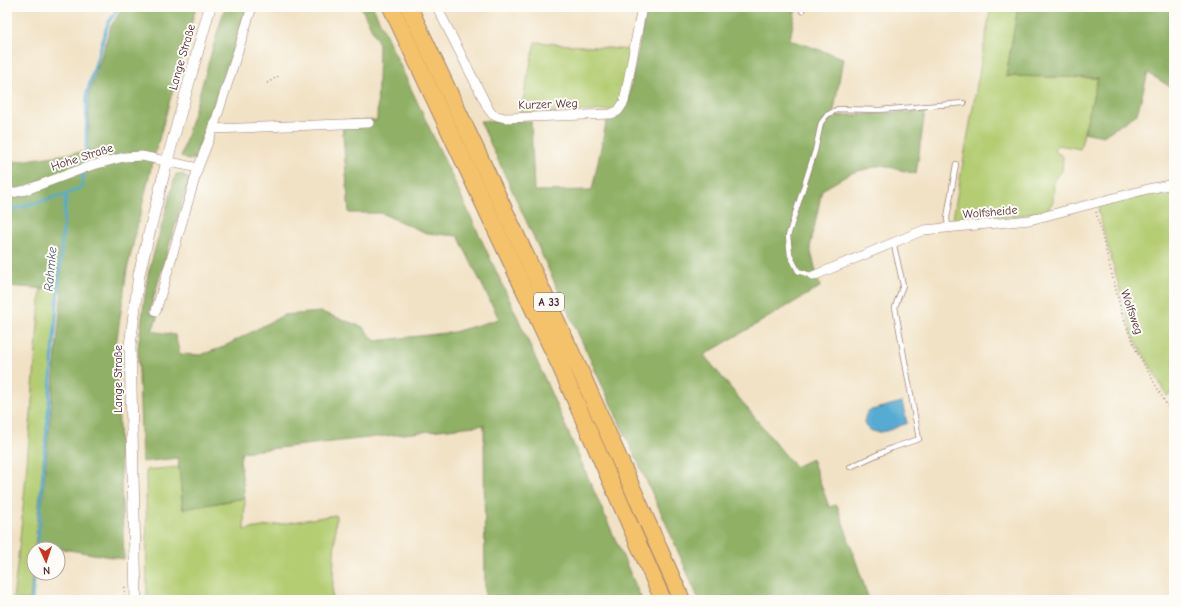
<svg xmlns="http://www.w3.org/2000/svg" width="1181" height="607" font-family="'Comic Neue',sans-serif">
  <rect width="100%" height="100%" fill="#fdfcf7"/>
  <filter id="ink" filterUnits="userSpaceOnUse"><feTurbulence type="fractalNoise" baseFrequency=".025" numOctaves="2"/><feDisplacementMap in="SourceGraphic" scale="8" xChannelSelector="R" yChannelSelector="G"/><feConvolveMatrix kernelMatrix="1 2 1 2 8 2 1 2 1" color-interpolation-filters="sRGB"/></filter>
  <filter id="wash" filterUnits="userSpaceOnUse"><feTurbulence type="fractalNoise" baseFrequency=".012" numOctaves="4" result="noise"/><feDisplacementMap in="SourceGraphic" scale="16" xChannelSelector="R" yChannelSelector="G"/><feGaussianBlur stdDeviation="0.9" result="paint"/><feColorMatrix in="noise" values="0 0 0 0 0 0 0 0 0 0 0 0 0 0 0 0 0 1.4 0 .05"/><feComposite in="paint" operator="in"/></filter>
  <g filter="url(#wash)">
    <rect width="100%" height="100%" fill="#f1e2c5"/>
    <path fill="#b4cd73" stroke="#7f764f" d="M991,7h27l-12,69 92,2 -18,71 -22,-4 -5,5 10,6 -1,15 -8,9 -1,22 -6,8 -30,6 -60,6 -4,-4z
      M535,42l96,8c-3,16 -6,52 -20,60l-91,4z
      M1174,188v203l-7,5 -35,-62 -34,-124 3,-6z
      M41,289l18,1 -29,310h-17c13,-103 19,-207 28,-311z
      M179,467l4,42 62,-11 -1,32 92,-15 -4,85h-185l-1,-130z"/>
    <path fill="#8fb065" stroke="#6c6848" d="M123,7h73l-45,161 -24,102 -11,75 8,214 -86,-14 24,-255 -55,-4v-123l81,-12 1,-57 22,-68z
      M225,7h22l-52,152 -8,1 -6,-4z
      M361,7h12l144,309 125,284h-157l-1,-175 -242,27 -2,8 5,38 -62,11 -5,-51 -36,4 -4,-114 10,-74 28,-100h6l7,5 -40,134 9,3 -6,15 23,4 5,19 20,1 21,-7 63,-33 37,-3 42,15 12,14 79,-9 45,-13 -41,-83 -32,-3 -45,-20h-32l-7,-92 35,-1 2,-76z
      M647,7h149l-6,33 53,18 -10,58 92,-5 -9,63 -34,-9 -31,8 -29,17 -12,58 10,39 -116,68 91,112 17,-8 17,48 8,-2 32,95h-170l-35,-81 -184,-398h51l3,70 58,-1 15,-71 10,-1 10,-13z
      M1018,7h156v82l-26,-16 -11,41 -34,22 -19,-4 14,-54 -92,-2z"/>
    <path fill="#55abd2" stroke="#50657e" d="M902,402l5,21c-14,5 -30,16 -42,3v-9l3,-6z"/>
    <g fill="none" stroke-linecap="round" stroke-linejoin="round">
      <path stroke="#55abd2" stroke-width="3" d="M7,211l59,-17
        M37,549l29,-355 16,-7 4,-38 1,-56 21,-70 11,-16
        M32,600l2,-27"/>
    </g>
  </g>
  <g filter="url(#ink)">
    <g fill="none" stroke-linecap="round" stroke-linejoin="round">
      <defs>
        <path id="service" d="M802,11v-4
          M948,227l-1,-9 9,-54
          M813,276l-15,-5 -8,-16 -2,-19 27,-85 6,-28 6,-8 11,-6 41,1 85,-7
          M850,467l42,-19 27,-9 -24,-132 8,-22 -10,-44"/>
        <path id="minor" d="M437,7l52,103 4,5 12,3 106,-4 7,-3 6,-9 18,-95
          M213,129l156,-6
          M7,194l19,-4 64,-24 34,-9 18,-1 56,12 15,-39 39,-122
          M813,276l111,-46 106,-10 118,-31 26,-5
          M156,311l42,-143"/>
        <path id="tertiary" d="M136,600l-6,-254 9,-72 28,-113 43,-154"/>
        <path id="motorway" d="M391,7l170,361 102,232
          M409,7l173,368 100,225"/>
      </defs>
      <use href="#service" stroke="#9e8078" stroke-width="6"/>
      <use href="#minor" stroke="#9e8078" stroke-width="10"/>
      <use href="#tertiary" stroke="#9e8078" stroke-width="12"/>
      <use href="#motorway" stroke="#9e8078" stroke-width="18"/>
      <path stroke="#9e8078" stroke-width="1.5" stroke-dasharray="1 3" stroke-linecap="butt" d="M267,83l12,-7
        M1096,212l26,102 15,38 37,66
        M124,600l1,-16"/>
      <use href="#service" stroke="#fff" stroke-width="4.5"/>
      <use href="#minor" stroke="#fff" stroke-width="9"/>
      <use href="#tertiary" stroke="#fff" stroke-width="11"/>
      <use href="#motorway" stroke="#f3c26a" stroke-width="16"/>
    </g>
  </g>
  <g text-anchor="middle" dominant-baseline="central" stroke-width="4" stroke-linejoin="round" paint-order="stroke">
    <rect fill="#fdfcf7" stroke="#806168" stroke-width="1" x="534" y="293" width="30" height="18" rx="3"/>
    <g font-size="11" font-weight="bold" fill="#4a1f2b">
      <text x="549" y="302">A 33</text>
    </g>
    <g font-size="12" fill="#4a1f2b" stroke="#fdfcf7">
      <text transform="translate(182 57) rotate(-74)">Lange Straße</text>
      <text transform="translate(548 104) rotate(-2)">Kurzer Weg</text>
      <text transform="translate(82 157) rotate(-18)">Hohe Straße</text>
      <text transform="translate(990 212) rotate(-5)">Wolfsheide</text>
      <text transform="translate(1132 312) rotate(71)">Wolfsweg</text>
      <text transform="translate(118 379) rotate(-90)">Lange Straße</text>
    </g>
    <g font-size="13" font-style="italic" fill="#4e576e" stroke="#fdfcf7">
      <text transform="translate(50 269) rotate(-85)">Rahmke</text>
    </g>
  </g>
  <rect width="1181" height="607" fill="none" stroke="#fdfcf7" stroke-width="24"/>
  <g transform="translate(46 561) rotate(177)"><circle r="19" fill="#fdfcf7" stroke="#b5a4a5"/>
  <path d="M0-3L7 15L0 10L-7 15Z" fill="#c8321e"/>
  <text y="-6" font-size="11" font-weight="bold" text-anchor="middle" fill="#4a1f2b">N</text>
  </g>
</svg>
